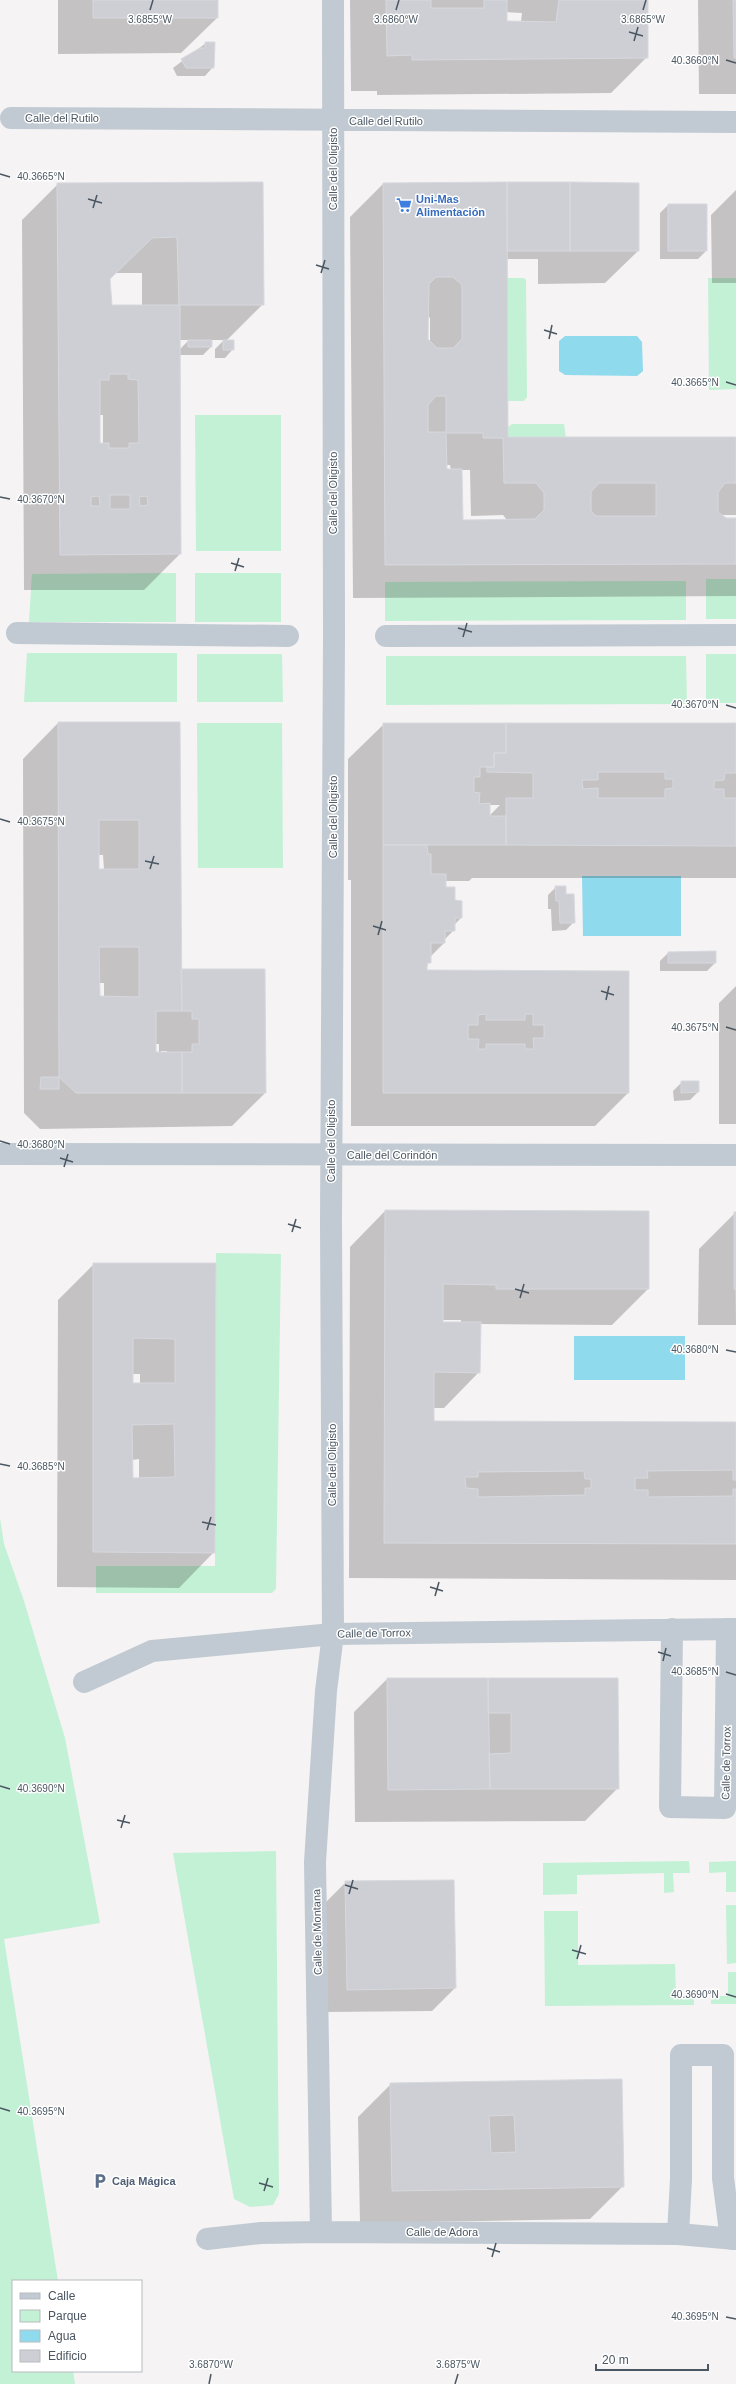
<svg xmlns="http://www.w3.org/2000/svg" width="736" height="2384" font-family="Arial,sans-serif">
  <rect width="100%" height="100%" fill="#f5f3f3"/>
  <path fill="#c3f1d5" d="M507,278h17l2,2 1,117 -3,4h-16z
    M708,278h28v111l-27,1z
    M195,415h86v136h-85z
    M512,424h52l2,14 -58,-1v-10z
    M176,573v49h-147l3,-48z
    M195,573h86v49h-86z
    M706,579h30v40h-30z
    M686,581v39l-301,1v-39z
    M27,653h150v49h-153z
    M197,654h85l1,48h-86z
    M706,654h30v49h-30z
    M386,656h300l1,48 -301,1z
    M197,723h85l1,145h-85z
    M216,1253l65,1 -5,335 -4,4h-176v-27h119z
    M0,1518l4,26 20,57 41,137 35,185 -96,16 54,342h-45v90h60l2,13h-75z
    M276,1851l3,343 -6,11 -23,2 -16,-8 -61,-346z
    M689,1861l1,12h-17l1,19 -10,1v-20l-87,2v19l-34,1v-32z
    M736,1861v31h-10v-20l-17,1v-11z
    M726,1905h10v58l-9,1z
    M544,1911h34v54l97,-1 1,32 18,-1v10l-149,1z
    M728,1972h8v32h-25v-8h17z"/>
  <path fill="#90daee" d="M565,336h72l5,6 1,29 -6,5 -72,-1 -6,-4v-30z
    M582,876h99v60h-98z
    M574,1336h111v44h-111z"/>
  <path fill="#0003" fill-rule="evenodd" d="M58,0h159v18l-36,35 -123,1z
    M350,0h297v57l-36,36 -234,2v-4h-26zM506,12l16,1 -1,9h-15z
    M698,0h38v94h-37z
    M206,43l7,24 -8,9h-28l-4,-8z
    M262,183l1,121 -37,37 7,8 -8,9h-10v-9l9,-9h-13v7l-8,8h-24l1,199 -36,36h-120l-2,-370 36,-36zM115,273h27v33h-31l-2,-27zM179,340h10l-10,10zM99,415h4v29h-4z
    M383,184l255,67 -33,32 -67,1v-25h-32l1,179h229v77h-15l4,4h11v77l-383,2 -3,-381zM428,316l2,2v24l-3,-3zM446,465h4l1,5h-5zM461,470h9l1,46 32,-1 4,5 -45,1z
    M736,190v93h-24l-1,-68z
    M668,205l38,46 -8,8h-38v-46z
    M58,723h121l2,247 84,123 -33,33 -192,3 -16,-16 -1,-354zM98,855h5l1,15h-6zM99,983h5v14h-5zM155,1044h4v9h-4zM161,1051h6v2h-6z
    M384,724h352v154h-264l-3,3h-24v7l16,30 -7,7v5l-10,10v3l-14,14 -4,14 202,1v121l-33,33h-244v-246h-3v-121zM489,805h11l-11,11z
    M556,887l9,8 9,27 -8,8 -14,1 -1,-22h-3v-14z
    M668,953l47,10 -8,8h-47v-10z
    M736,986v138h-17v-121z
    M682,1082l16,10 -8,8 -16,1 -1,-10z
    M385,1211l263,78 -36,36 -132,-1 -1,48 -35,36h-11v14l303,1v157l-387,-2 1,-331zM442,1320h19v3h-19z
    M735,1213l1,112h-38l1,-76z
    M94,1264h121l-1,288 -35,36 -122,-1 1,-287zM132,1374h8v10h-8zM139,1459v20h-7v-19z
    M387,1679h230l1,109 -33,33 -230,1 -1,-110z
    M346,1882l109,106 -23,23 -107,1 -2,-107z
    M621,2080l2,106 -33,33 -230,4 -2,-106 33,-33z"/>
  <path fill="#cdcfd5" stroke="#d7d9de" fill-rule="evenodd" d="M93,0h125v18h-125z
    M386,0h45v8h53v-8h23v21l49,1 3,-22h89v58l-236,2v-5l-25,1z
    M733,0h3v58h-2z
    M205,42h10l-1,26h-28l-5,-9 19,-11h5z
    M263,182l1,123h-84l1,249 -121,1 -3,-372zM177,237l2,68h-67l-2,-26 42,-41zM109,374h19v5l10,1 1,63h-10v5h-20v-5h-9v-63h9zM110,495h20v14h-20zM99,496l1,10h-9v-9zM147,496l1,9 -8,1 -1,-9z
    M507,182l1,255h228v46h-11l-7,9v20l8,6h10v46l-351,1 -2,-382zM436,277h17l9,8v54l-9,9h-16l-9,-9 1,-55zM436,396h10v36h-18v-27zM446,433h37v5h20l1,45h32l8,10v17l-9,9 -72,1 -1,-51h-15zM599,483h57v33h-60l-5,-5v-19z
    M507,182h63v69h-63z
    M570,182l69,1v68h-69z
    M668,204h39v47h-39z
    M188,340h24v7h-24z
    M223,340h11v10h-11z
    M58,722h122l2,289h-26v41h26v41h-106l-17,-16zM99,820h40v49h-40zM99,947h40v50l-39,-1z
    M383,723h123v30h-12v14h-14v10h-6v15l6,1 -1,11 11,-1v13h16v29h-123z
    M506,723h230v50h-11l-1,7 -10,1v8h10v9h12v48l-230,-1v-47h27v-25l-46,-1v-5h7v-14h12zM598,772h67v7h8v9l-8,1v9h-67v-10l-15,1 -1,-9h16z
    M383,845h44l1,9h3v20h15v13h9v13l7,1v17h-7v13h-10v12h-14v20h-4v7l202,1v122h-246zM486,1014v6h39v-6h8v11h11v13h-11l1,11h-9v-5h-39v5h-8l1,-10h-11v-14h10v-10z
    M555,886h11v8h8l1,29h-15l-1,-22h-3z
    M716,951v12h-48v-11z
    M181,969h84l1,124h-84v-41h10v-8h7v-25h-7v-8h-10z
    M41,1077h18v12h-19z
    M681,1081h18v11l-18,1z
    M385,1210l264,1v78h-153v-4l-53,-1v38h38l-1,51 -46,-1v49l302,1v58h-3v-10l-86,1 1,7h-13v12h13v7l85,-1v-7h3v55l-352,-1zM584,1471l1,8h6v9h-6v7l-107,2v-8l-12,-1 -1,-11h13v-5z
    M734,1212h2v77h-2z
    M93,1263h123l-1,290 -122,-1zM133,1338l42,1v44h-42zM174,1424l1,53 -42,1 -1,-53z
    M387,1678h101l2,111 -102,1z
    M488,1678h130l1,111h-129l-1,-35 22,-1v-40h-23z
    M454,1880l2,108 -109,2 -2,-109z
    M622,2079l2,108 -232,4 -2,-108zM514,2115l2,37 -25,1 -2,-37z"/>
  <g fill="none" stroke-linecap="round" stroke-linejoin="round">
    <path stroke="#c1cad2" stroke-width="22" d="M11,118l725,4
      M17,633l271,3
      M386,636l350,-1
      M0,1154l736,1
      M672,1629l-2,178 55,1 2,-179
      M84,1682l68,-31 181,-17 403,-5
      M321,2232l-6,-370 11,-171 7,-57 -2,-412 3,-586 -1,-636
      M678,2234l3,-55v-124h42v123l8,61
      M207,2239l54,-6 60,-1 357,2 58,5"/>
  </g>
  <path fill="none" stroke="#4a5661" stroke-width="1.5" d="M150,10l3,-10M396,10l3,-10M643,10l3,-10M629,32l14,4M634,41l4,-14M726,60l10,3M0,174l10,3M88,199l14,4M93,208l4,-13M316,265l13,4M321,273l4,-13M544,330l13,4M549,339l3,-14M726,382l10,3M0,497l10,2M231,563l13,4M235,571l4,-13M458,628l14,4M463,637l4,-14M726,705l10,3M0,819l10,3M145,861l14,3M150,869l4,-13M373,926l13,4M378,935l4,-14M601,991l13,4M606,1000l3,-14M726,1027l10,3M0,1141l10,3M60,1158l13,4M64,1167l4,-13M288,1224l13,4M292,1232l4,-13M515,1289l14,4M520,1298l4,-14M726,1350l10,2M0,1464l10,2M202,1522l14,3M207,1530l4,-13M430,1587l13,4M435,1596l4,-14M658,1652l13,4M663,1661l3,-13M726,1672l10,3M0,1786l10,3M117,1820l13,3M121,1828l4,-13M345,1885l13,4M349,1894l4,-14M572,1950l14,4M577,1959l4,-14M726,1994l10,3M0,2108l10,3M259,2183l14,4M264,2191l4,-13M487,2248l13,4M492,2257l4,-14M726,2317l10,2M209,2384l2,-10M455,2384l3,-10"/>
  <defs>
    <symbol id="supermarket-bare" viewBox="-9 -9 18 18"><path d="M-6-5.5h2.5l.6 2H6L4.5 2H-2.5L-4.4-4H-6ZM-1.5 3.2a1.3 1.3 0 1 0 .1 0ZM3 3.2a1.3 1.3 0 1 0 .1 0Z" fill="#3f7fe0" stroke="#fff" stroke-width="2.5" paint-order="stroke"/></symbol>
    <symbol id="parking-bare" viewBox="-9 -9 18 18"><path d="M-3.5-5.5H1a3.5 3.5 0 0 1 0 7H-1V5.5H-3.5ZM-1-3.4V-.6H.8a1.4 1.4 0 0 0 0-2.8Z" fill="#5c6f8a" stroke="#fff" stroke-width="2.5" paint-order="stroke"/></symbol>
  </defs>
  <g fill-rule="evenodd">
    <use href="#supermarket-bare" x="393" y="194" width="22" height="22"/>
    <use href="#parking-bare" x="89" y="2170" width="22" height="22"/>
  </g>
  <g text-anchor="middle" dominant-baseline="central" stroke-width="3" stroke-linejoin="round" paint-order="stroke">
    <g font-size="11" fill="#4a5661" stroke="#fff">
      <text x="62" y="118">Calle del Rutilo</text>
      <text x="386" y="121">Calle del Rutilo</text>
      <text transform="translate(333 169) rotate(-90)">Calle del Oligisto</text>
      <text transform="translate(333 493) rotate(-90)">Calle del Oligisto</text>
      <text transform="translate(333 817) rotate(-90)">Calle del Oligisto</text>
      <text transform="translate(331 1141) rotate(-90)">Calle del Oligisto</text>
      <text x="392" y="1155">Calle del Corindón</text>
      <text transform="translate(332 1465) rotate(-90)">Calle del Oligisto</text>
      <text transform="translate(374 1633) rotate(-1)">Calle de Torrox</text>
      <text transform="translate(726 1763) rotate(-89)">Calle de Torrox</text>
      <text transform="translate(317 1932) rotate(-91)">Calle de Montana</text>
      <text x="442" y="2232">Calle de Adora</text>
    </g>
    <g font-size="11" font-weight="bold" fill="#366cbe" stroke="#fff" text-anchor="start">
      <text x="416" y="199">Uni-Mas<tspan x="416" dy="13">Alimentación</tspan></text>
    </g>
    <g font-size="11" font-weight="bold" fill="#4e5e75" stroke="#fff" text-anchor="start">
      <text x="112" y="2181">Caja Mágica</text>
    </g>
  </g>
  <g font-size="10" text-anchor="middle" fill="#4a5661" stroke="#fff" stroke-width="3" stroke-linejoin="round" paint-order="stroke">
    <text x="150" y="23">3.6855°W</text>
    <text x="396" y="23">3.6860°W</text>
    <text x="643" y="23">3.6865°W</text>
    <text x="695" y="64">40.3660°N</text>
    <text x="41" y="180">40.3665°N</text>
    <text x="695" y="386">40.3665°N</text>
    <text x="41" y="503">40.3670°N</text>
    <text x="695" y="708">40.3670°N</text>
    <text x="41" y="825">40.3675°N</text>
    <text x="695" y="1031">40.3675°N</text>
    <text x="41" y="1148">40.3680°N</text>
    <text x="695" y="1353">40.3680°N</text>
    <text x="41" y="1470">40.3685°N</text>
    <text x="695" y="1675">40.3685°N</text>
    <text x="41" y="1792">40.3690°N</text>
    <text x="695" y="1998">40.3690°N</text>
    <text x="41" y="2115">40.3695°N</text>
    <text x="695" y="2320">40.3695°N</text>
    <text x="211" y="2368">3.6870°W</text>
    <text x="458" y="2368">3.6875°W</text>
  </g>
  <rect x="12" y="2280" width="130" height="92" fill="#ffffff" stroke="#b7bbc0"/>
  <rect x="20" y="2293" width="20" height="6" fill="#c1cad2" stroke="#b7bbc0"/>
  <text x="48" y="2300" font-size="12" fill="#4a5661">Calle</text>
  <rect x="20" y="2310" width="20" height="12" fill="#c3f1d5" stroke="#b7bbc0"/>
  <text x="48" y="2320" font-size="12" fill="#4a5661">Parque</text>
  <rect x="20" y="2330" width="20" height="12" fill="#90daee" stroke="#b7bbc0"/>
  <text x="48" y="2340" font-size="12" fill="#4a5661">Agua</text>
  <rect x="20" y="2350" width="20" height="12" fill="#cdcfd5" stroke="#b7bbc0"/>
  <text x="48" y="2360" font-size="12" fill="#4a5661">Edificio</text>
  <path d="M596 2364v6h112v-6" fill="none" stroke="#4a5661" stroke-width="2"/>
  <text x="602" y="2364" font-size="12" fill="#4a5661" stroke="#ffffff" stroke-width="3" paint-order="stroke">20 m</text>
</svg>
